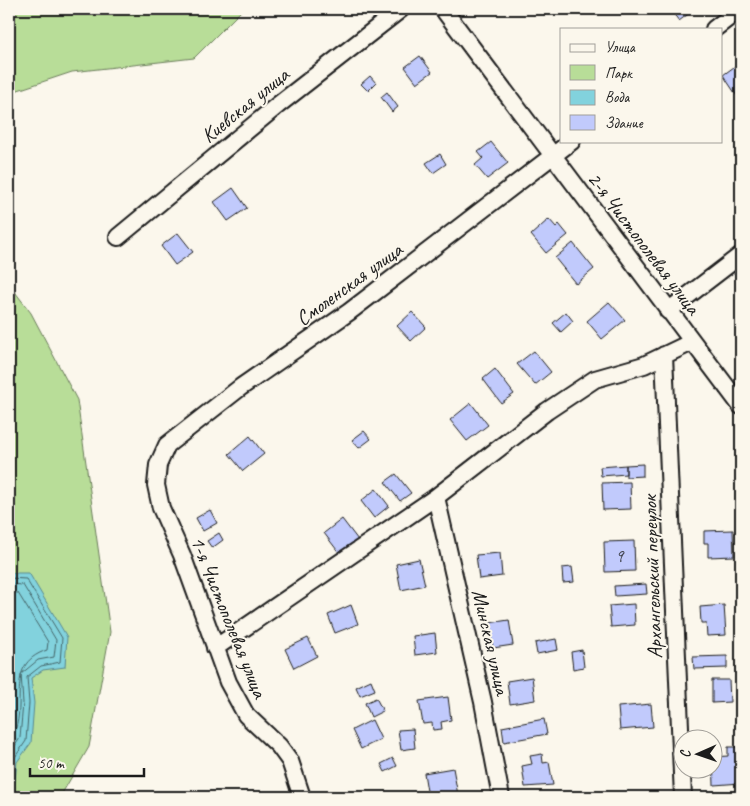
<svg xmlns="http://www.w3.org/2000/svg" width="750" height="806" font-family="Caveat,sans-serif">
  <rect width="100%" height="100%" fill="#fbf7ec"/>
  <filter id="ink" filterUnits="userSpaceOnUse"><feTurbulence type="fractalNoise" baseFrequency=".02" numOctaves="2"/><feDisplacementMap in="SourceGraphic" scale="10" xChannelSelector="R" yChannelSelector="G"/><feConvolveMatrix kernelMatrix="1 2 1 2 8 2 1 2 1" color-interpolation-filters="sRGB"/></filter>
  <g filter="url(#ink)">
    <path fill="#b8dd98" stroke="#6a7c5a" d="M9,9h234l-49,49 -122,14 -63,21z
      M9,284l22,29 46,87 33,232 -21,115 -29,50h-51z"/>
    <path fill="#82d2dd" stroke="#598990" d="M9,573h20l38,64 -2,30 -22,3 -12,8 3,25 -3,40 -14,19 -4,35h-4z"/>
    <g fill="none" stroke-linecap="round" stroke-linejoin="round">
      <path stroke="#456569" stroke-width="1" d="M9,578l17,1 36,59 -2,24 -19,4 -14,11 2,26 -3,38 -13,19 -4,34
        M9,584l14,1 33,55 -2,17 -16,3 -17,14 2,29 -3,35 -11,17
        M9,592l9,1 30,49 -1,8c-47,16 -14,59 -38,92"/>
    </g>
    <path fill="#c1cafc" stroke="#1c1c1c" d="M670,9h25l-16,12z
      M420,56l12,16 -15,11 -12,-16z
      M738,64l3,5v24l-4,3 -14,-21z
      M370,76l6,7 -8,8 -7,-7z
      M387,92l11,15 -6,5 -11,-15z
      M491,142l17,21 -21,16 -12,-14 8,-7 -5,-6z
      M440,154l6,10 -13,9 -7,-10z
      M233,188l14,20 -19,13 -14,-19z
      M549,219l7,8 3,-3 9,11 -22,18 -15,-18z
      M178,233l15,19 -18,13 -14,-19z
      M573,243l21,26 -18,15 -21,-26z
      M609,302l16,18 -23,19 -15,-18z
      M412,312l14,15 -15,14 -14,-15z
      M566,312l7,9 -12,11 -8,-9z
      M534,351l17,21 -16,13 -18,-21z
      M495,369l19,25 -13,9 -18,-24z
      M471,403l17,22 -21,16 -17,-21z
      M364,431l7,8 -12,9 -7,-8z
      M250,436l14,18 -21,17 -14,-17z
      M643,464v12l-17,1v-12z
      M626,465v9l-25,2 -1,-9z
      M396,474l15,19 -11,8 -15,-19z
      M630,482l1,27 -28,1 -1,-27z
      M376,489l13,17 -15,12 -13,-17z
      M210,510l7,13 -14,8 -7,-13z
      M342,519l16,21 -18,14 -16,-21z
      M733,530l1,26 -26,1v-14h-4v-12z
      M219,533l4,7 -11,8 -5,-7z
      M634,541l1,30 -30,1 -1,-30z
      M500,553l2,23 -23,3 -3,-24z
      M419,559l6,26 -24,5 -5,-26z
      M572,567l2,15 -11,1 -1,-15z
      M646,584l1,10 -32,2 -1,-10z
      M634,604l1,21 -24,2 -2,-21z
      M351,605l7,19 -23,9 -7,-18z
      M724,605l2,30 -19,1 -1,-13h-5l-1,-16z
      M509,620l4,25 -20,3 -4,-25z
      M435,633l2,19 -22,3 -2,-19z
      M308,638l9,18 -23,12 -9,-19z
      M556,639l2,11 -21,4 -2,-11z
      M582,650l2,17 -11,2 -2,-17z
      M727,656v12l-33,1 -1,-12z
      M532,677l3,23 -25,4 -3,-23z
      M371,680l4,10 -15,6 -4,-9z
      M712,680h17l1,22 -18,1z
      M448,697l3,23 -10,2 1,7 -9,1 -1,-7 -9,1 -4,-23z
      M376,698l7,13 -12,6 -6,-14z
      M651,704l2,23 -33,3 -2,-23z
      M544,719l3,15 -43,8 -2,-15z
      M372,720l9,19 -20,10 -9,-19z
      M413,729l2,19 -14,2 -3,-20z
      M728,747h13v36l-27,2 -1,-28 15,-1z
      M542,754l1,9 6,-1 4,23 -28,2 -3,-21 10,-2 -2,-8z
      M393,758l4,8 -12,6 -4,-8z
      M453,768l5,27 -30,2 -4,-24z"/>
    <g fill="none" stroke-linecap="round" stroke-linejoin="round">
      <defs>
        <path id="minor" d="M443,9l298,397
          M714,29l26,-20
          M118,237l160,-132 123,-96
          M668,311l73,-56
          M664,355l19,442
          M436,497l47,205 18,95
          M215,648l221,-151 111,-86 48,-32 49,-14 48,-23
          M302,797l-12,-36 -11,-15 -33,-31 -18,-33 -46,-127 -21,-47 -5,-23 2,-20 9,-20 74,-58 108,-75 223,-171"/>
      </defs>
      <use href="#minor" stroke="#1c1c1c" stroke-width="20"/>
      <use href="#minor" stroke="#fbf7ec" stroke-width="16"/>
    </g>
  </g>
  <g text-anchor="middle" dominant-baseline="central" stroke-width="4" stroke-linejoin="round" paint-order="stroke">
    <g font-size="19" fill="#454854">
      <text x="619" y="556">9</text>
    </g>
    <g font-size="21" fill="#1c1c1c" stroke="#fbf7ec">
      <text transform="translate(245 105) rotate(-39)">Киевская улица</text>
      <text transform="translate(644 243) rotate(53)">2-я Чистополевая улица</text>
      <text transform="translate(349 284) rotate(-36)">Смоленская улица</text>
      <text transform="translate(652 577) rotate(-92)">Архангельский переулок</text>
      <text transform="translate(229 617) rotate(68)">1-я Чистополевая улица</text>
      <text transform="translate(491 642) rotate(77)">Минская улица</text>
    </g>
  </g>
  <rect width="750" height="806" fill="none" stroke="#fbf7ec" stroke-width="30"/>
  <rect x="15" y="15" width="720" height="776" fill="none" stroke="#1c1c1c" stroke-width="2" filter="url(#ink)"/>
  <rect x="560" y="28" width="162" height="115" fill="#fbf7ec" stroke="#a29f99"/>
  <rect x="570" y="44" width="25" height="8" fill="#fbf7ec" stroke="#a29f99"/>
  <text x="605" y="52" font-size="15" fill="#1c1c1c">Улица</text>
  <rect x="570" y="65" width="25" height="15" fill="#b8dd98" stroke="#a29f99"/>
  <text x="605" y="78" font-size="15" fill="#1c1c1c">Парк</text>
  <rect x="570" y="90" width="25" height="15" fill="#82d2dd" stroke="#a29f99"/>
  <text x="605" y="102" font-size="15" fill="#1c1c1c">Вода</text>
  <rect x="570" y="115" width="25" height="15" fill="#c1cafc" stroke="#a29f99"/>
  <text x="605" y="128" font-size="15" fill="#1c1c1c">Здание</text>
  <g transform="translate(698 754) rotate(268)"><circle r="24" fill="#fbf7ec" stroke="#a29f99"/>
  <path d="M0-4L9 19L0 12L-9 19Z" fill="#1c1c1c"/>
  <text y="-8" font-size="14" font-weight="bold" text-anchor="middle" fill="#1c1c1c">С</text>
  </g>
  <path d="M30 768v8h114v-8" fill="none" stroke="#1c1c1c" stroke-width="2.5"/>
  <text x="38" y="768" font-size="15" fill="#1c1c1c" stroke="#fbf7ec" stroke-width="4" paint-order="stroke">50 m</text>
</svg>
